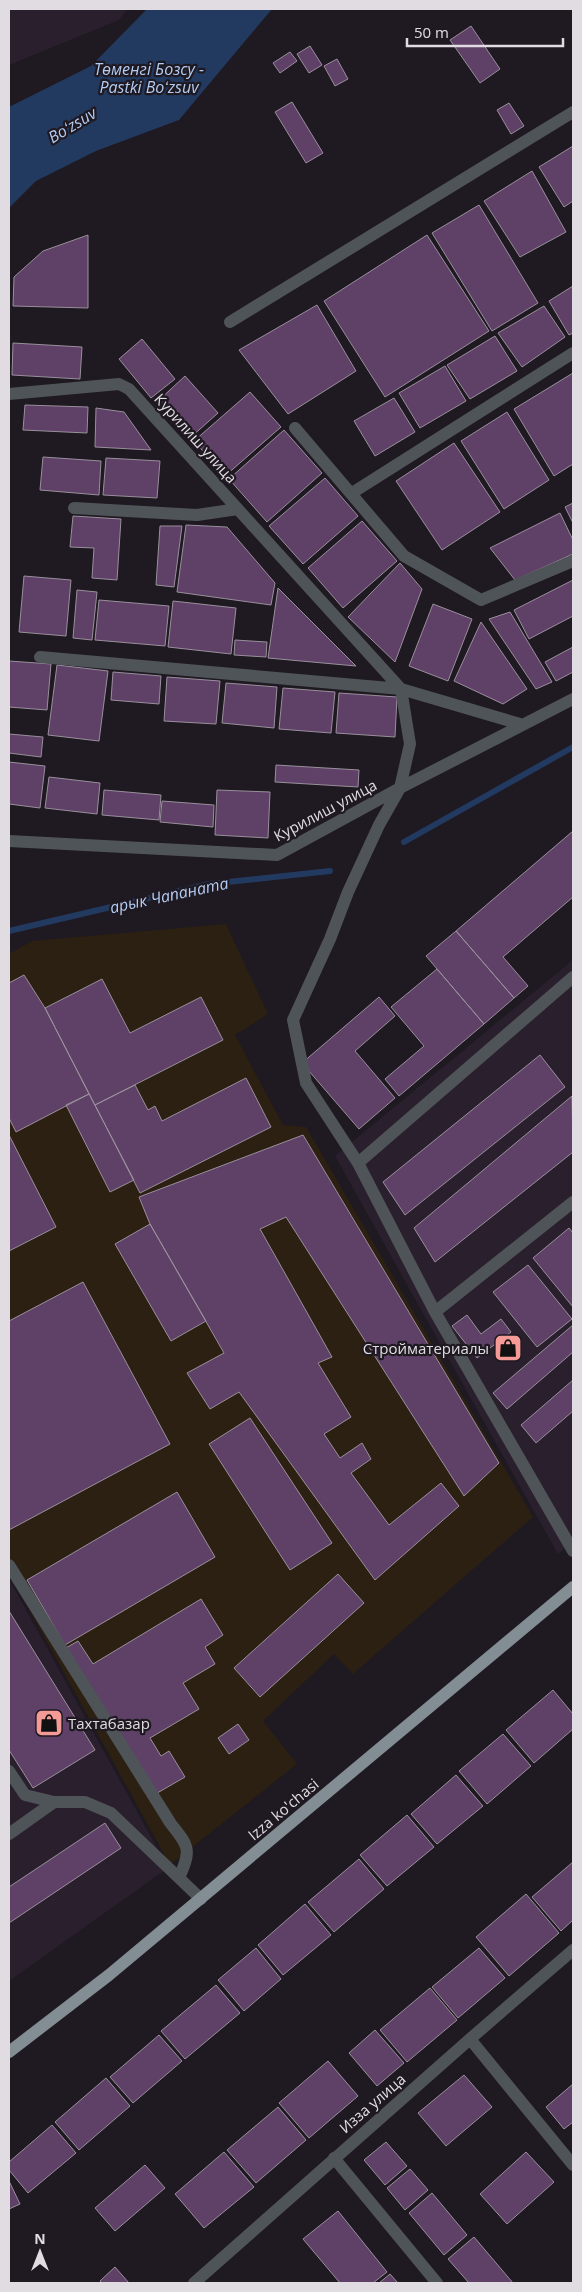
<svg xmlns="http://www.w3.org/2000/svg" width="582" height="2292" font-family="'Open Sans',sans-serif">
  <rect width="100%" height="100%" fill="#1f1921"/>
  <path fill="#2a202d" d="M9,9h118l-8,11 -110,45z
    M573,960v581l-15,13 -223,-398z
    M9,1579l159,289 -159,113z"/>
  <path fill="#2c2012" d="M226,924l42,90 -33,21 48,90 23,2 227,390 -180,157 -19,-20 -71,67 34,43 -127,101 -161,-292v-619l23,-13z"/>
  <path fill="#223960" d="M147,9h125l-93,111 -83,31 -60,30 -27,27v-101l82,-41z"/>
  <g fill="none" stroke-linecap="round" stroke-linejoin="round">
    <path stroke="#223960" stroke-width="6" d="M404,842l169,-95
      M9,931l200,-47 121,-13"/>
  </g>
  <path fill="#5f4067" stroke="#99909c" d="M471,26l29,43 -20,14 -30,-43z
    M310,46l12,19 -13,8 -12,-19z
    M290,52l7,9 -17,12 -7,-10z
    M337,59l11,20 -13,7 -11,-20z
    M292,102l31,51 -17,10 -31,-51z
    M509,103l15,23 -13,8 -14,-24z
    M573,146v55l-9,6 -25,-40z
    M532,171l34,61 -46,25 -36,-56z
    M479,205l59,98 -46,28 -60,-98z
    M88,235v73l-75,-2 1,-29 29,-26z
    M427,235l62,96 -104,66 -61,-96z
    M573,286v47l-4,2 -20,-34z
    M317,305l39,66 -68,43 -49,-64z
    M544,306l21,31 -43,30 -24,-34z
    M495,336l22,35 -47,28 -23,-34z
    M142,339l33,40 -24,19 -32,-39z
    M13,343l69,4 -2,32 -68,-4z
    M445,366l21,35 -46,27 -21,-35z
    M573,373v91l-19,12 -40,-67z
    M185,376l33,37 -28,25 -33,-36z
    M250,392l31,35 -56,49 -31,-35z
    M394,398l21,34 -40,24 -21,-35z
    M25,405l63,2 -1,26 -64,-3z
    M96,408l28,4 27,38 -56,-3z
    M507,412l42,68 -45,29 -43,-68z
    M284,430l38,43 -55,49 -38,-43z
    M454,443l46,69 -58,38 -46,-69z
    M43,457l58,4 -2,34 -59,-5z
    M106,458l54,3 -3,37 -54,-3z
    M325,478l33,38 -55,48 -34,-38z
    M573,503v20l-8,-16z
    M560,513l13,27v14l-58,26 -25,-32z
    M73,516l48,3 -4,61 -25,-2 2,-30 -24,-1z
    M362,521l35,40 -54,47 -35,-40z
    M186,525l41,2 48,56 -4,22 -94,-13z
    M160,526h22l-8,61 -18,-2z
    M400,563l22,26 -27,73 -47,-45z
    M24,576l47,4 -5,56 -47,-4z
    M573,580v36l-44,23 -15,-29z
    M278,588l78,78 -88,-8z
    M77,590l20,2 -5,48 -19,-2z
    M99,600l70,6 -4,40 -70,-6z
    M173,601l63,7 -5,46 -63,-7z
    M433,604l39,15 -24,62 -39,-15z
    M510,612l42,70 -16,7 -47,-70z
    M481,622l46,67 -24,15 -49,-23z
    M235,640l32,2 -1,15 -32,-2z
    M573,647v25l-17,9 -11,-19z
    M9,661l42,3 -4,46 -38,-3z
    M57,665l51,6 -9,70 -51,-6z
    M113,672l48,4 -2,28 -48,-4z
    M167,677l53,4 -4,43 -52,-3z
    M226,683l51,4 -3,41 -52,-5z
    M283,688l52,4 -4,41 -52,-4z
    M339,693l58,4 -2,40 -59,-4z
    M9,734l34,3 -2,20 -32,-4z
    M9,762l36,4 -5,42 -31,-4z
    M276,765l83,5 -1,17 -83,-5z
    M49,777l51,6 -3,31 -52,-6z
    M104,790l57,5 -2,25 -57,-5z
    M217,790l53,2 -2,46 -53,-3z
    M162,801l52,4 -1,22 -53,-5z
    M573,831v66l-70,60 25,29 -14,12 -58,-67z
    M456,931l58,67 -30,26 -58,-68z
    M437,969l47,55 -85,72 -14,-17 39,-33 -33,-39z
    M24,975l21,33 44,86 -73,38 -7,-14v-135z
    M102,979l28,54 71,-36 22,43 -128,65 -50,-97z
    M379,997l16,19 -40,35 40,47 -36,31 -57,-66z
    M540,1055l25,32 -160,128 -22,-33z
    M246,1078l25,49 -131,66 -45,-88 40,-20 13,25 7,-4 7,15z
    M89,1094l45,86 -24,12 -44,-87z
    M572,1096l1,56 -138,110 -21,-34z
    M9,1135l47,92 -47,24z
    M303,1135l196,328 -35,33 -178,-279 -26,12 72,128 -14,6 33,54 -27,17 16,24 22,-15 9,16 -20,14 38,52 52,-42 18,23 -84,74 -136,-188 -29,17 -23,-36 37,-20 -74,-129 -11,-27z
    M150,1224l56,97 -35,20 -56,-97z
    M569,1228l4,5v74l-40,-49z
    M528,1265l44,54 -35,28 -44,-55z
    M83,1282l87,162 -161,86v-209z
    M467,1315l14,19 20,-15 10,13 -34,26 -25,-32z
    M573,1325v27l-66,57 -14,-16z
    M573,1380v31l-37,32 -15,-18z
    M250,1418l82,125 -42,27 -81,-126z
    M177,1492l38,65 -150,88 -38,-65z
    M338,1574l26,29 -104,94 -26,-29z
    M201,1599l22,36 -18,12 10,17 -32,19 16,26 -49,29 11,18 8,-5 16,26 -33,19 -88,-147 14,-8 15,23z
    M9,1611l86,139 -62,38 -24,-38z
    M553,1690l20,24v15l-39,34 -28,-33z
    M238,1724l11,16 -20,14 -11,-16z
    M503,1734l28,32 -44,38 -28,-33z
    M456,1775l27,31 -46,38 -26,-30z
    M407,1815l27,32 -47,39 -27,-31z
    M105,1823l16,25 -112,75v-36z
    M359,1859l25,30 -50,43 -26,-30z
    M573,1862v58l-12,11 -29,-34z
    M526,1894l33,39 -50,43 -33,-39z
    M305,1904l26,31 -48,40 -25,-30z
    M256,1948l25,31 -37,32 -26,-31z
    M479,1948l26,30 -47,40 -26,-31z
    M216,1985l24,28 -55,46 -24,-28z
    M430,1988l27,32 -50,42 -27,-32z
    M375,2030l29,33 -27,23 -28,-33z
    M159,2035l23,26 -49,42 -23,-26z
    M328,2061l30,35 -49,42 -30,-35z
    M464,2075l28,32 -46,39 -28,-33z
    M106,2078l24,28 -51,44 -24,-28z
    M573,2084v38l-9,7 -18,-22z
    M278,2107l28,33 -50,43 -29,-33z
    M52,2125l24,28 -48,40 -19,-23v-8z
    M386,2142l21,24 -22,19 -21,-25z
    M224,2152l30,35 -50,41 -29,-34z
    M526,2152l28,30 -47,42 -27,-30z
    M145,2165l20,23 -50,43 -20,-23z
    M410,2169l18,21 -23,20 -18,-22z
    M9,2181l11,23 -11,5z
    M432,2193l35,42 -23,20 -35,-42z
    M338,2211l49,61 -14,11h-33l-37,-44z
    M474,2237l39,46h-44l-21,-24z
    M115,2267l14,16h-27l-2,-2z
    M390,2274l8,9h-19z"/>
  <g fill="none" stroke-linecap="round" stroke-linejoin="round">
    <path stroke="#4f5458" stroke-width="12" d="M230,322l343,-210
      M9,394l110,-10 10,5 272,300
      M295,428l109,128 77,44 92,-39
      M352,493l221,-140
      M74,508l123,7 41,-6
      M40,657l361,32 119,35
      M401,689l9,55 -10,44 -21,37 -31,67 -18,47 -37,81 13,63 52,80 77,149 138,239
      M9,841l268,14 123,-67 173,-89
      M358,1163l215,-186
      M435,1312l138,-110
      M9,1565l162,259c19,23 20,27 8,54
      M9,1771l16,24 29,7h31l26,11 90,86
      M9,1834l45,-32
      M470,2039l103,126
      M334,2158l103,125
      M194,2283l276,-244 103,-89"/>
    <path stroke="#828e94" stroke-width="12" d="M9,2052l100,-77 464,-388"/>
  </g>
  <defs>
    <symbol id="shop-square" viewBox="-11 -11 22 22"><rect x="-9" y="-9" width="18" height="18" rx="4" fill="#f59b97" stroke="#1f1921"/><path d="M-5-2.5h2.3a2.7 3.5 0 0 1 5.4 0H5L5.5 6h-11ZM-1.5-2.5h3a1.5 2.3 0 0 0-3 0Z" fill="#111"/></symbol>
  </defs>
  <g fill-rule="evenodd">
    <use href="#shop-square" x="492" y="1332" width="32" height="32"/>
    <use href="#shop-square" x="33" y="1707" width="32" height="32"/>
  </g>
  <g text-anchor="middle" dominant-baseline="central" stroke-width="4.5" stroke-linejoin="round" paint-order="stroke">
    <g font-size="15" fill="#e1dce2" stroke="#1f1921">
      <text transform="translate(196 438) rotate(48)">Курилиш улица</text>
      <text transform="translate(325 810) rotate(-28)">Курилиш улица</text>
      <text transform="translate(283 1809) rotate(-40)">Izza ko'chasi</text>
      <text transform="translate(372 2103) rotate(-41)">Изза улица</text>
    </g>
    <g font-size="15" fill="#e1dce2" stroke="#1f1921" text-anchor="end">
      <text x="489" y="1348">Стройматериалы</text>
      <text x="68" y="1723" text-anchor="start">Тахтабазар</text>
    </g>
    <g font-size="16" font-style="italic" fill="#b3ccf4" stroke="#1f1921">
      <text x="149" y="69">Төменгі Бозсу -<tspan x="149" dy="18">Pastki Boʻzsuv</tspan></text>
      <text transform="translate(72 125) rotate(-31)">Boʻzsuv</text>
      <text transform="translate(169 895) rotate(-12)">арык Чапаната</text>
    </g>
  </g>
  <rect width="582" height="2292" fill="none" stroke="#e1dce2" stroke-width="20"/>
  <g transform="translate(40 2252)" stroke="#1f1921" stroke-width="4" paint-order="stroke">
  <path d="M0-4L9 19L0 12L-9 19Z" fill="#e1dce2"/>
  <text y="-8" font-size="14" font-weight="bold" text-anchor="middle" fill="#e1dce2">N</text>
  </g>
  <path d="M407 38v8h156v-8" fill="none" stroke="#e1dce2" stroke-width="2.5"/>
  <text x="414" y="38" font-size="15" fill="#e1dce2" stroke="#1f1921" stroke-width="4" paint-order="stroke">50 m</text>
</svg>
